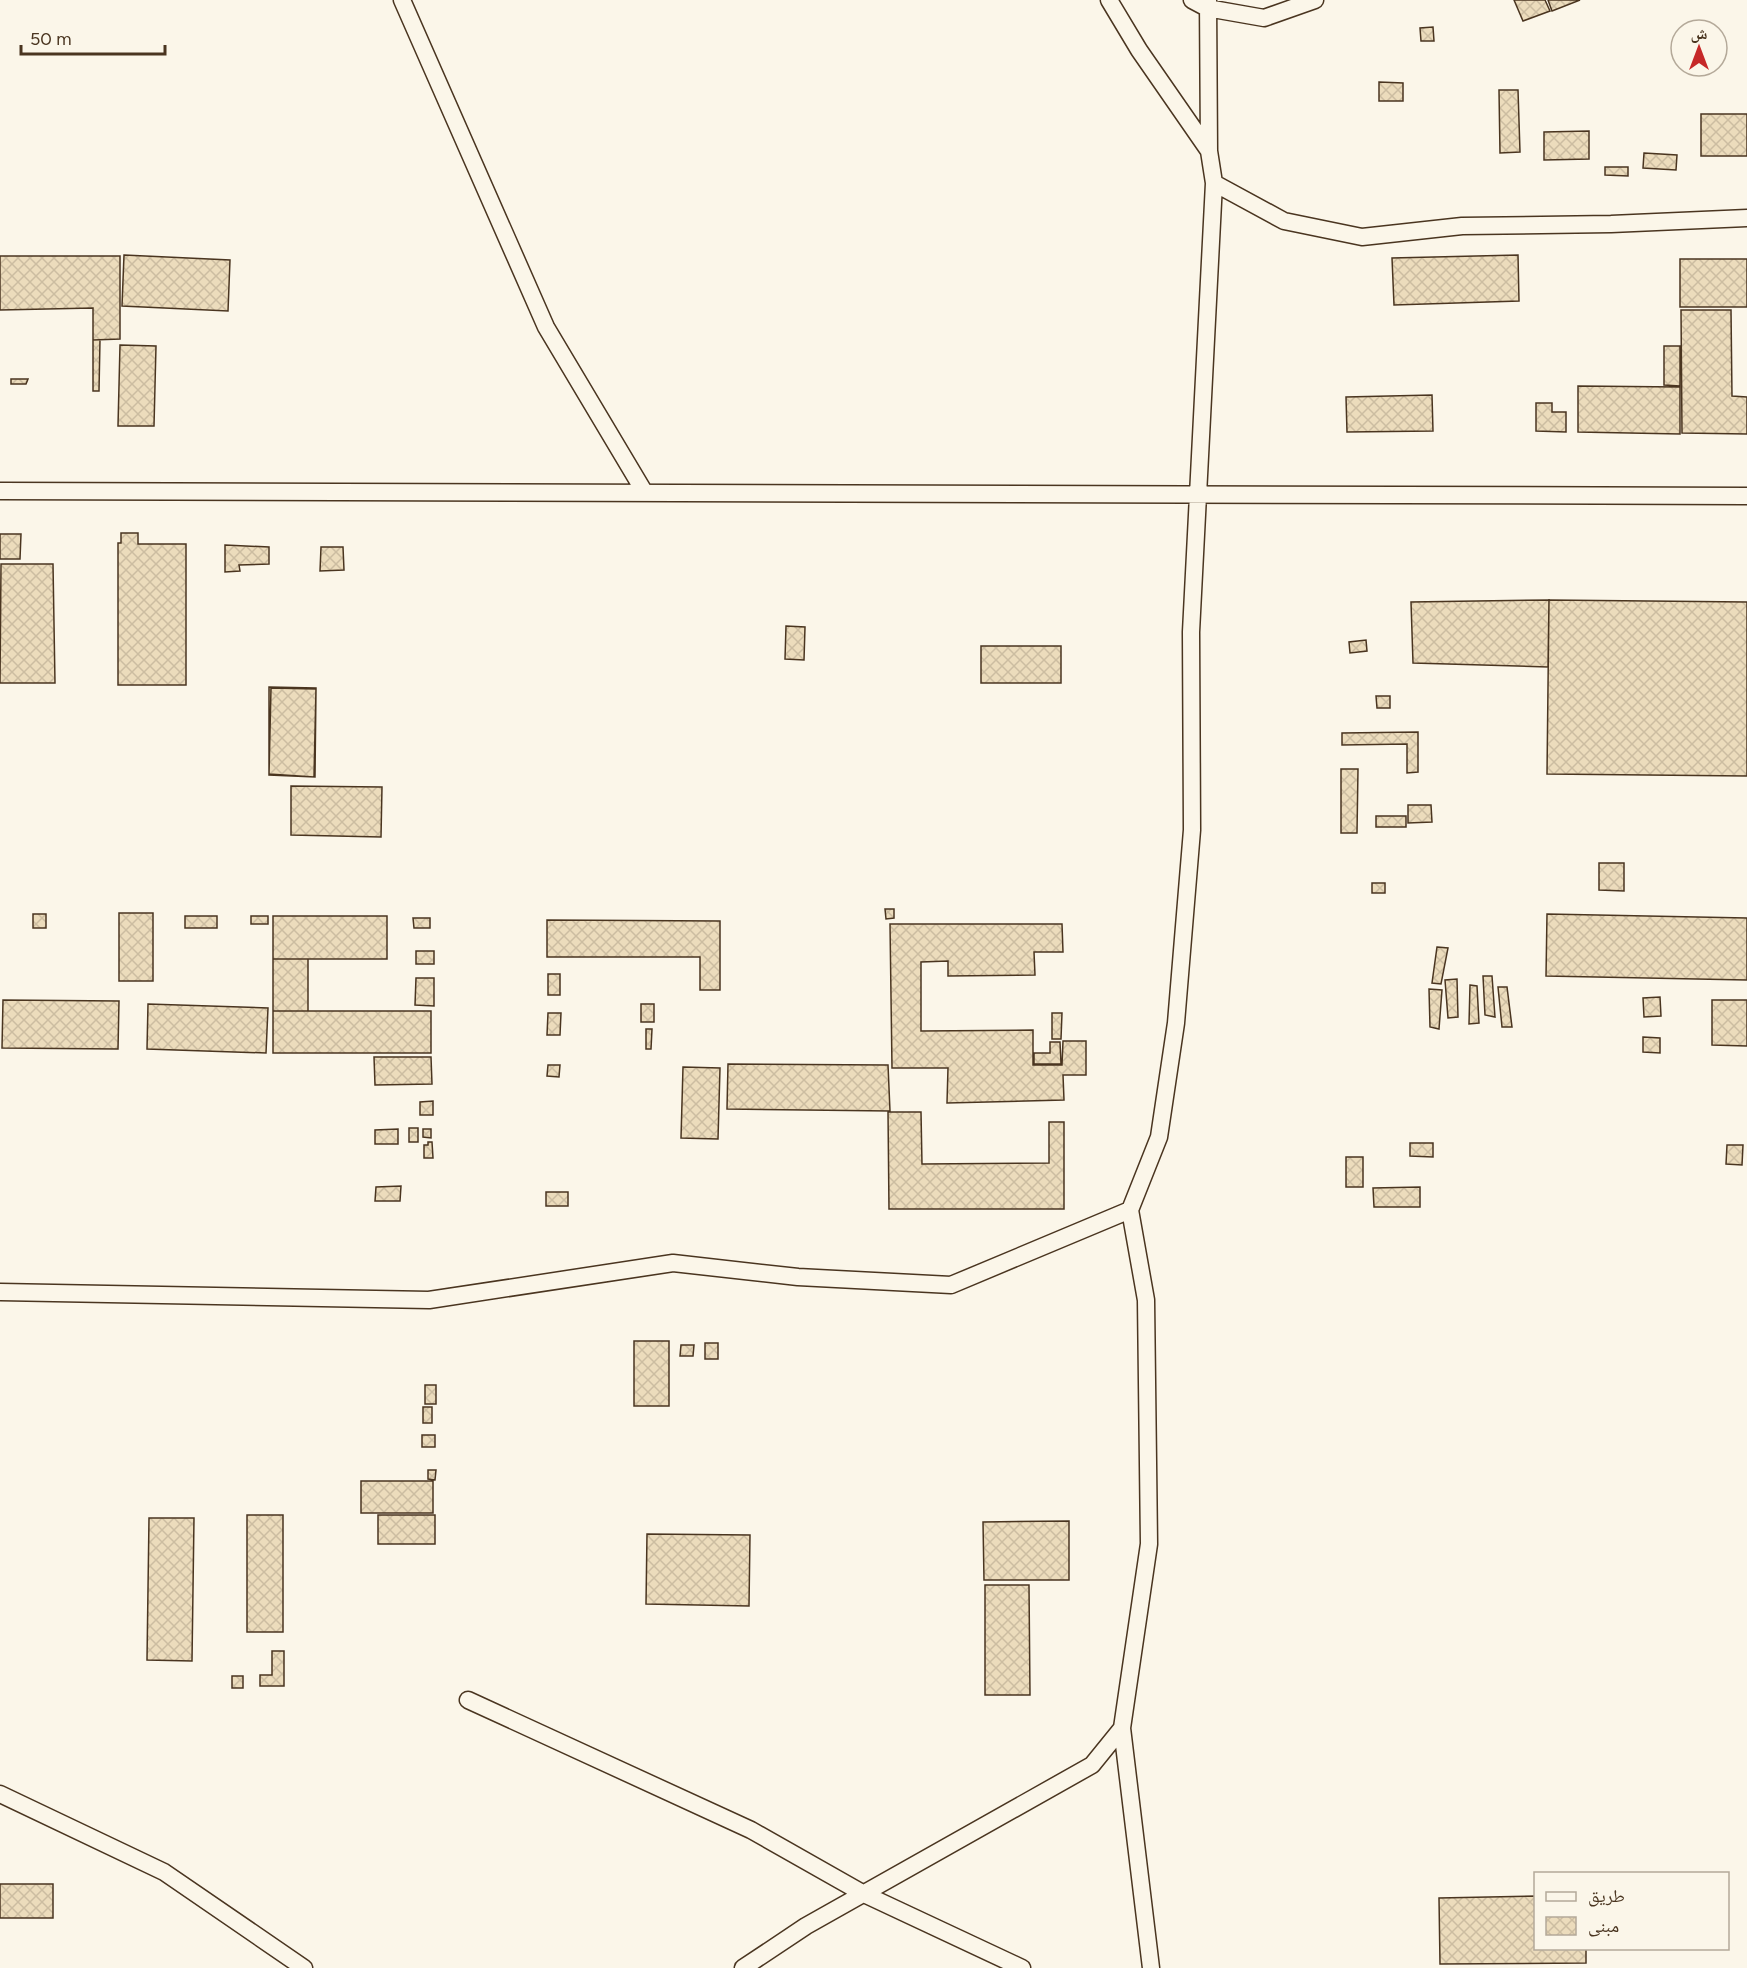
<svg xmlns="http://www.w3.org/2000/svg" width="1747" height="1968" font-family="Figtree,'Noto Naskh Arabic',sans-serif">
  <defs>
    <pattern id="building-cross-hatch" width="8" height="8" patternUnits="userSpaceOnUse" patternTransform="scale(1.5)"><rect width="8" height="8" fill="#ecdcbc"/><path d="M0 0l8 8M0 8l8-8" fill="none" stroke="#ccbda1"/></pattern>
  </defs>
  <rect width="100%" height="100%" fill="#fbf6e9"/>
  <path fill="url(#building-cross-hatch)" stroke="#4a3520" stroke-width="1.5" d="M1514,0h31l5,11 -27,10z
    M1548,0h32l-28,11z
    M1433,27l1,14h-13l-1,-13z
    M1379,82l24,1v18h-24z
    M1499,90h19l2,62 -20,1z
    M1701,114h46v42h-46z
    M1589,131v28l-45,1v-28z
    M1644,153l33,2 -1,15 -33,-2z
    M1605,167h23v9l-23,-1z
    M124,255l106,5 -2,51 -106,-5z
    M1518,255l1,46 -125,4 -2,-47z
    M0,256h120v83l-27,1v-32l-93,2z
    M1680,259h67v48h-67z
    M1681,310h50l1,86 15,1v37l-65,-1z
    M93,340h7l-1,51h-6z
    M120,345l36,1 -2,80h-36z
    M1664,346h16v40l-16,-1z
    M11,379h17l-2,5h-15z
    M1578,386l102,1v47l-102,-2z
    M1432,395l1,36 -86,1 -1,-35z
    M1536,403h16v9h14v20l-30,-1z
    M121,533h17v11h48v141h-68v-142h3z
    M0,534h21l-1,25h-20z
    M225,545l44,2v17l-30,1 1,6 -15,1z
    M321,547h22l1,23 -24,1z
    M1,564h52l2,119h-55z
    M1549,600l198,2v174l-200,-2z
    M1549,600l-1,67 -135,-4 -2,-61z
    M786,626l19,1 -1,33 -19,-1z
    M1366,640l1,11 -17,2 -1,-11z
    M981,646h80v37h-80z
    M269,687l47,1 -2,89 -45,-3z
    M271,688l45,1 -1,88 -46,-2z
    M1376,696h14v12h-13z
    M1418,732v40l-11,1v-29l-65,1v-12z
    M1341,769h17l-1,64h-16z
    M291,786l91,1 -1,50 -90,-2z
    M1408,805h23l1,17 -24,1z
    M1376,816h30v11h-30z
    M1599,863h25v28l-25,-1z
    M1372,883h13v10h-13z
    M885,909h9v9l-8,1z
    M119,913h34v68h-34z
    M33,914h13v14h-13z
    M1547,914l200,4v62l-201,-4z
    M185,916h32v12h-32z
    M251,916h17v8h-17z
    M273,916h114v43h-114z
    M413,918h17v10h-16z
    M547,920l173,1v69h-20v-33h-153z
    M890,924h172l1,28h-29l1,23 -87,1v-15l-27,1v69l112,-1v35h29l1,-24h23v34h-23l1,25 -117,3 1,-35h-56z
    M1437,947l11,1 -7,36 -9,-1z
    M416,951h18v13h-18z
    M273,959h35v52h-35z
    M548,974h12v21h-12z
    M1483,976h9l3,41 -10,-2z
    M416,978h18v28l-19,-1z
    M1457,979l1,38 -10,1 -3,-38z
    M1470,985l7,1 2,37 -10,1z
    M1498,987h9l5,40h-10z
    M1429,989l13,1 -3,39 -9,-2z
    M1660,997l1,19 -17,1 -1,-19z
    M3,1000l116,1 -1,48 -116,-1z
    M1712,1000h35v46l-35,-1z
    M148,1004l120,4 -2,45 -119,-4z
    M641,1004h13v18h-13z
    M273,1011h158v42h-158z
    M548,1013h13l-1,22h-13z
    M1052,1013h10l-1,26h-9z
    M646,1029h6l-1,20h-5z
    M1643,1037l17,1v15l-17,-1z
    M1050,1042h10l1,22h-27v-11h16z
    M374,1057h57l1,27 -57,1z
    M728,1064l160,1 2,46 -163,-2z
    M548,1065h12l-1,12 -12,-1z
    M683,1067l37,1 -2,71 -37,-1z
    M433,1101v14h-13v-13z
    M888,1112h33l1,52 127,-1v-41h15v87h-175z
    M409,1128h9v14h-9z
    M398,1129v15h-23v-14z
    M423,1129h8v9l-8,-1z
    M428,1142h4l1,16h-9v-13h4z
    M1410,1143h23v14l-23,-1z
    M1727,1145h16l-1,20 -16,-1z
    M1346,1157h17v30h-17z
    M401,1186l-1,15h-25l1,-14z
    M1420,1187v20h-46l-1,-19z
    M546,1192h22v14h-22z
    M634,1341h35v65h-35z
    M705,1343h13v16h-13z
    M681,1345h13l-1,11h-13z
    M425,1385h11v19h-11z
    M423,1407h9v16h-9z
    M422,1435h13v12h-13z
    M428,1470h8l-1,10 -7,-1z
    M361,1481h72v32h-72z
    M247,1515h36v117h-36z
    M378,1515h57v29h-57z
    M149,1518h45l-2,143 -45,-1z
    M1069,1521v59h-85l-1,-58z
    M647,1534l103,1 -1,71 -103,-2z
    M985,1585h44l1,110h-45z
    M272,1651h12v35h-24v-11h12z
    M232,1676h11v12h-11z
    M0,1884h53v34h-53z
    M1536,1896v52h50v15l-146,1 -1,-66z"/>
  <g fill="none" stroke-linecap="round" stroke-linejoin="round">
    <defs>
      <path id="street" d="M402,0l144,327 99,166
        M1109,0l30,50 70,101
        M1192,0l15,8 57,10 51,-18
        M1214,183l70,38 78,16 100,-11 149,-2 136,-6
        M0,491l1747,5
        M0,1292l429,8 244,-37 125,14 153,8 179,-75
        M468,1700l283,130 113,64 158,74
        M0,1794l164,78 140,96
        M743,1968l63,-42 286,-161 30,-37
        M1151,1968l-29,-240 27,-184 -3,-244 -16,-90 29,-73 17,-114 16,-193 -1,-198 23,-449 -5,-32 -1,-151"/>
    </defs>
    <use href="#street" stroke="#4a3520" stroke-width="19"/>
    <use href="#street" stroke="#fbf6e9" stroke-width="16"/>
  </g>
  <rect x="1534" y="1872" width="195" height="78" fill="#fbf6e9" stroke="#b4a999" stroke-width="1.5"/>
  <rect x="1546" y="1892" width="30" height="9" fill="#fbf6e9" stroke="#b4a999" stroke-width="1.5"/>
  <text x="1588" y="1902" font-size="18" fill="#4a3520">طريق</text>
  <rect x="1546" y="1917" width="30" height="18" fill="url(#building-cross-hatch)" stroke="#b4a999" stroke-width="1.5"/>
  <text x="1588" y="1932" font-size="18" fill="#4a3520">مبنى</text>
  <g transform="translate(1699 48)"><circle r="28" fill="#fbf6e9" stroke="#b4a999" stroke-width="1.5"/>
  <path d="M0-4.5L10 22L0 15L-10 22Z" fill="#c62828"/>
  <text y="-9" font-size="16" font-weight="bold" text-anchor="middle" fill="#4a3520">ش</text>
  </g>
  <path d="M21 45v9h144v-9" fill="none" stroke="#4a3520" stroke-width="3"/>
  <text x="30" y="45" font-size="18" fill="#4a3520" stroke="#fbf6e9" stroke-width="4.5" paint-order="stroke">50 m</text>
</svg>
